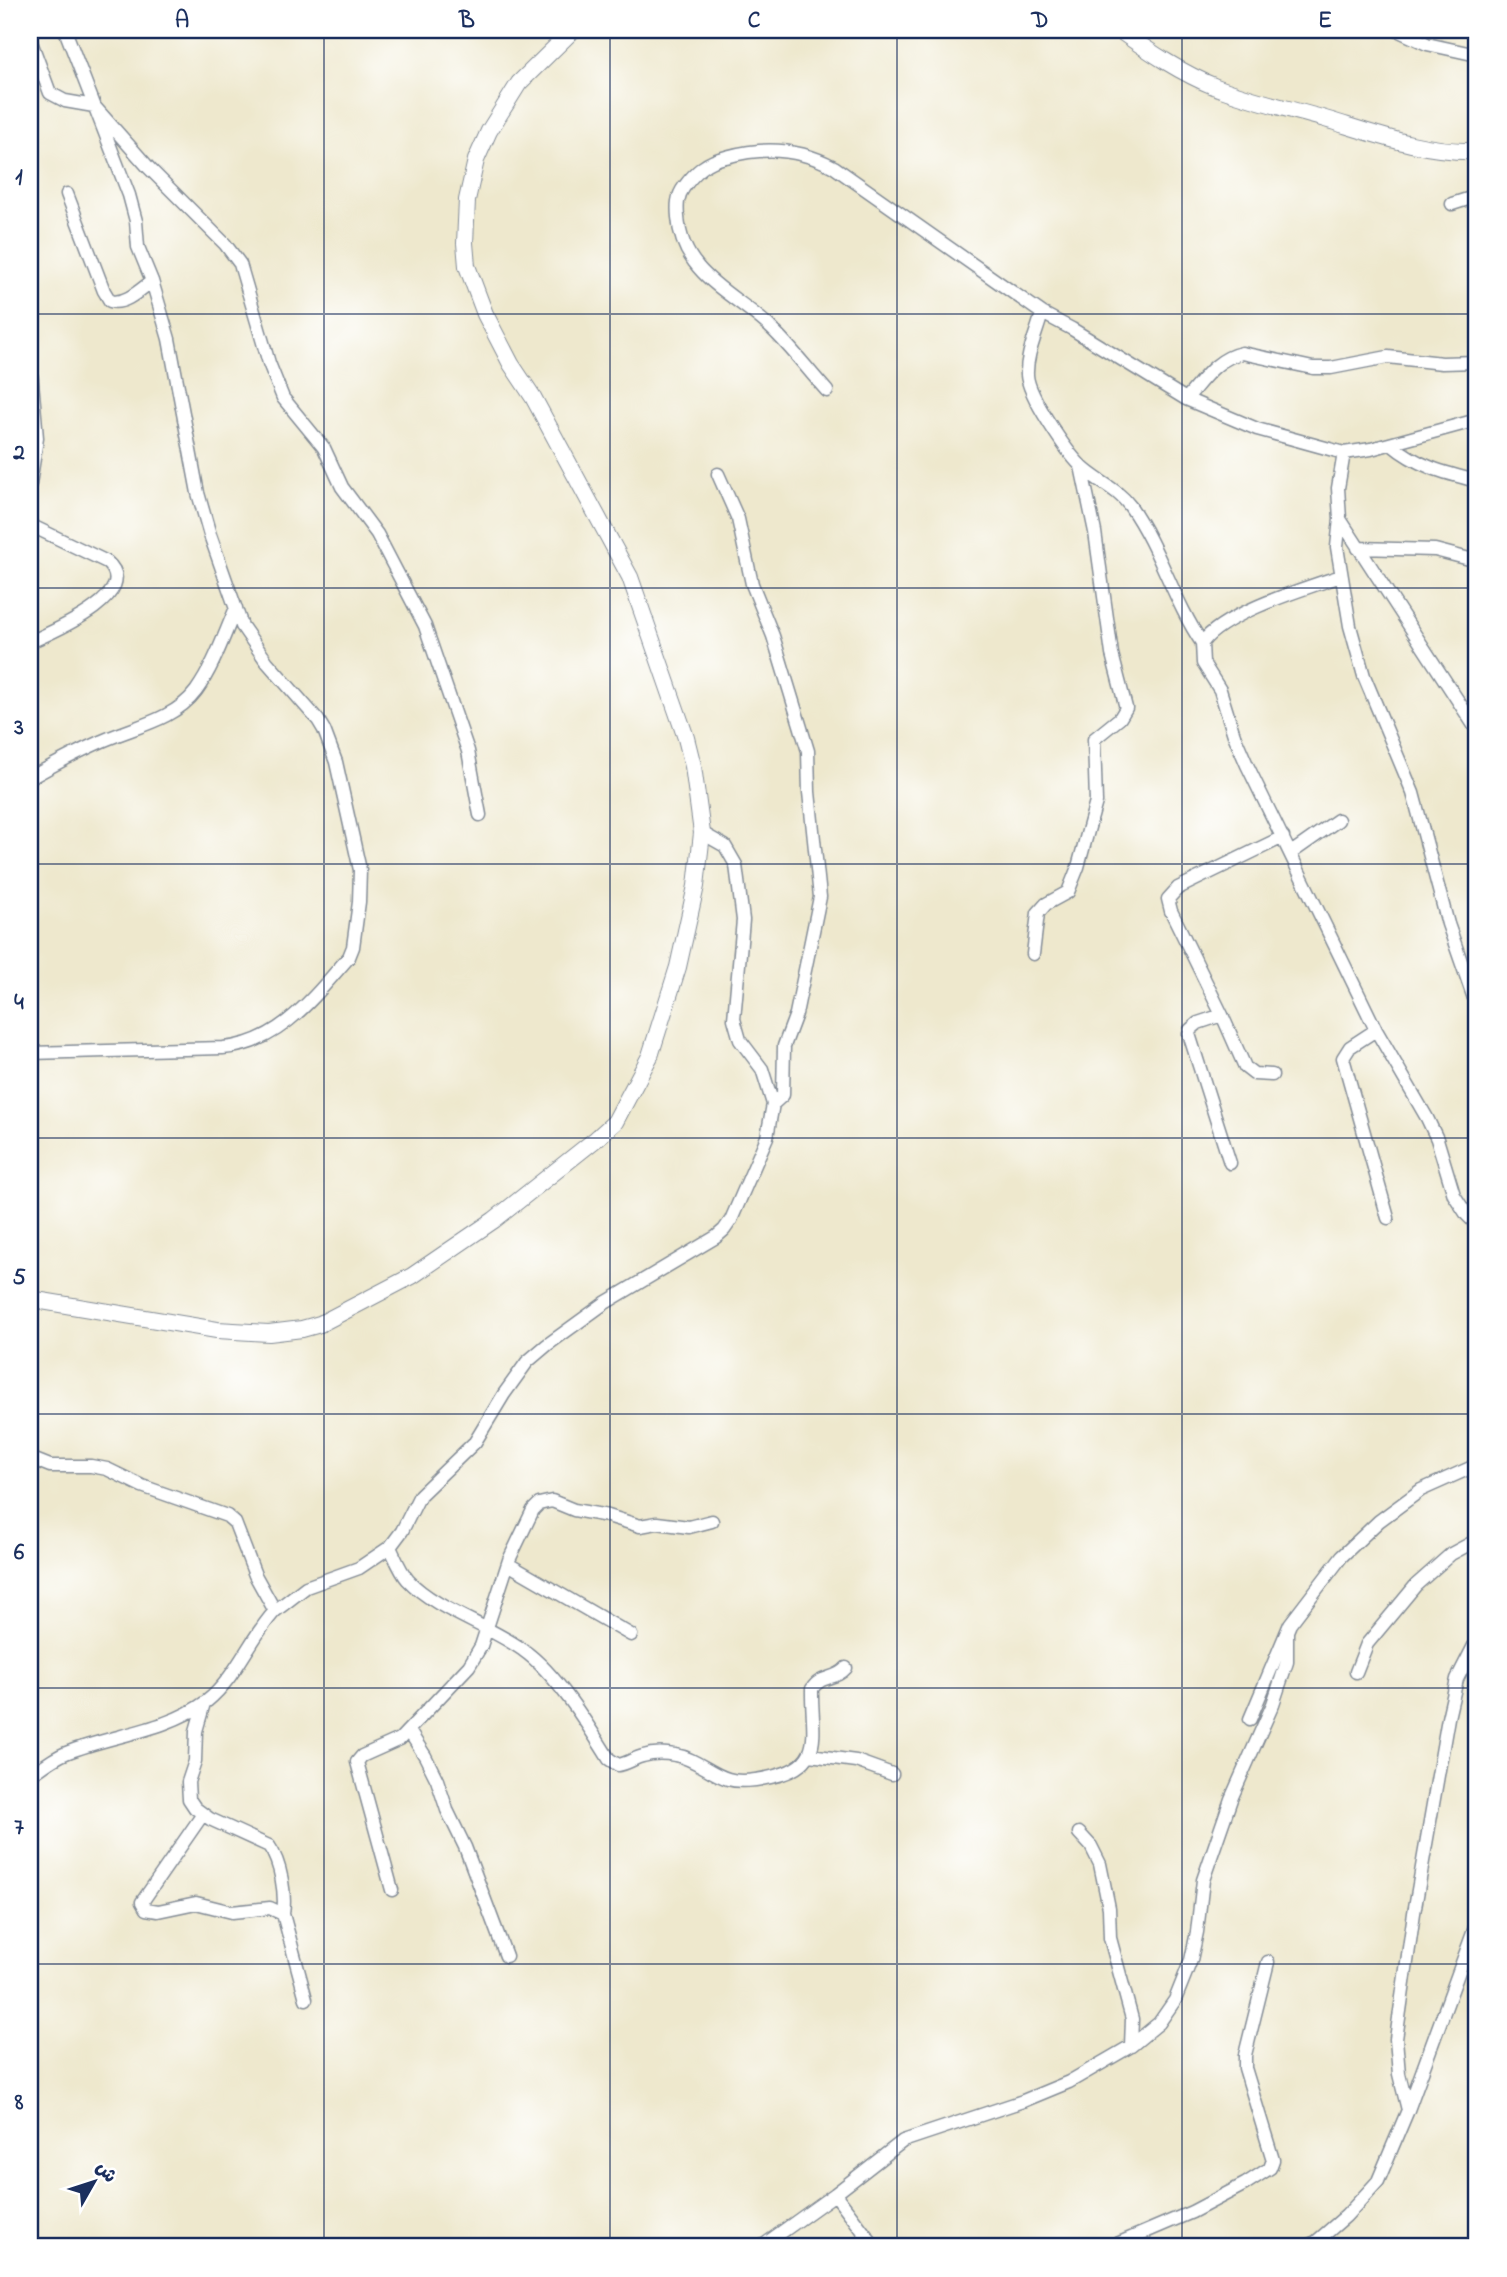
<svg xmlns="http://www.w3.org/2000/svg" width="1507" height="2277" font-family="'Indie Flower','Playpen Sans Arabic',sans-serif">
  <rect width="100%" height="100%" fill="#fff"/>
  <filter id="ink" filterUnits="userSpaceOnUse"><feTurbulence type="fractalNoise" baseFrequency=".0143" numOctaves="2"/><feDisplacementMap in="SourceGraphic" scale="14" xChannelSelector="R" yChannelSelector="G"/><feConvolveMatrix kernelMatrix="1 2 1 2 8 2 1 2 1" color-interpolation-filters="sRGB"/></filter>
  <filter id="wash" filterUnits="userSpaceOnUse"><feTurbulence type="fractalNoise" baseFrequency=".00686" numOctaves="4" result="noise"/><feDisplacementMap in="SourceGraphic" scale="28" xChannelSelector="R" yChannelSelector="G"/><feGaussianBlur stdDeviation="1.57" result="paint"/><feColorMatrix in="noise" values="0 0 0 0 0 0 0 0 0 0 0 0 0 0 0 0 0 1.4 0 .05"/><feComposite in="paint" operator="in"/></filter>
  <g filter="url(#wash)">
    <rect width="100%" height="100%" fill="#eee8cd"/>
  </g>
  <g filter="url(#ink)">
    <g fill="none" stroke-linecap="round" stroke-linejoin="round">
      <defs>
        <path id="minor" d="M1397,30l30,14 50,11
          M30,39l20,54 15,8 29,5 55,62 76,76 15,20 29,99 14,35 41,50 18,39 35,47 48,92 43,125 12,64
          M67,194l37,97 6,10c15,4 30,-11 42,-20
          M1452,204l25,-8
          M30,359l7,79 -7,46
          M1477,362l-35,1 -54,-6 -57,11h-18l-71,-15c-26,5 -40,28 -56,46l71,30 87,24 -6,35 2,31 -3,28 13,79 14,50 49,117 35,131 29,83
          M827,391c-19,-21 -36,-44 -56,-63 -36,-35 -89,-52 -93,-111 -1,-11 -1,-21 6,-30 11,-15 23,-26 42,-30 38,-11 73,-9 108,10l208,146
          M1186,399l-114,-70 -30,-16c-5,20 -16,41 -15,62 1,20 39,76 54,91 15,15 36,22 49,40 30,43 43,94 72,137 21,-30 104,-55 139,-67
          M1391,444c26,22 53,29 86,37
          M1344,453l27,-4 106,-29
          M718,474l20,45 14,65 21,52 35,115 1,41 11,105 -24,117 -12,32 -1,49 -10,9
          M1340,519l137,211
          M30,525l77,37c37,32 -55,70 -77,80
          M1358,548l77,2 42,11
          M1202,643l1,20 17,27 14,45 13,30 129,265 51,88 10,21 17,56 13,20 10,10
          M30,778c25,-14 50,-28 77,-39 30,-13 68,-20 89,-48 18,-25 28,-56 40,-83
          M1291,853l47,-33
          M1033,954l5,-41 8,-9 22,-12 10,-25 18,-65 -2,-63 26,-21 6,-10 -14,-54 -17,-122 -14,-66
          M1222,1015l23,52 9,7 18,1
          M1376,1030l-26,17 -7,11 45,160
          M30,1053l193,-5c56,-4 91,-51 126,-91l4,-10 6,-45 1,-32 -24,-108 -12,-32 -6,-10 -51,-58 -25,-36 -32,-91 -12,-42 -29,-154 -17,-58 -14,-34 -2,-26 -7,-26 -64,-165
          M1230,1163l-41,-129 1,-4 8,-7 24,-8 -51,-104 -3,-12 10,-11 105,-51
          M30,1458l20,8h41l16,3 35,17 85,30 8,7 20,52 20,36 31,-24 53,-19 31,-21 12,-16 18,-36 55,-53 29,-48 23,-32 20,-17 58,-42 111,-66 8,-7 7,-10 36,-83 6,-33 -11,-35 -22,-29 -6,-21 9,-99 -7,-55 -11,-19 -23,-13
          M390,1547c5,10 10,24 18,33 28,30 81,45 115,70 33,23 65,75 86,109l9,6c9,-1 16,-7 25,-9 9,-3 22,-3 32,-1 20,3 34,18 53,24 13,4 30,1 43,-2 56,-12 40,-44 41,-88 8,-14 24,-9 34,-21
          M508,1564l123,71
          M1356,1672l11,-28 49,-59 35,-31 26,-14
          M204,1703l-8,28 -1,30 -7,21 1,17 6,9 15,11 59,27c12,17 17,48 14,68l23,85
          M1250,1719l40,-95 52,-68 37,-35 42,-31 56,-25
          M409,1731l16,25 12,24 10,30 18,37 41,109
          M810,1755l46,6 36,13
          M30,1776c11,-8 23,-18 36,-23 47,-19 99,-21 141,-52 29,-23 43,-63 68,-90
          M203,1814l-61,88 4,7 12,2 38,-8 36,9 38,-4 13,6
          M1079,1833l12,13 9,18 9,44 1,30 22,81 -1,27
          M392,1890l-35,-128 5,-6 38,-17 69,-73 12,-20 28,-86 24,-50 6,-6 13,-3 22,9 34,6 32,10 17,-3 32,4 23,-6
          M1408,2110l-9,-36 -3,-35 18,-126 34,-195 9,-39 20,-39
          M835,2194l40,53
          M761,2247l74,-53 68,-53 120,-40 46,-19 62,-36 28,-23 16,-23 16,-40 6,-28 6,-52 28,-81 42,-95 14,-42v-30
          M1110,2247l82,-35 53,-28 25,-16 3,-8 -28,-92v-13l23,-93
          M1304,2247l12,-5 30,-26 32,-35 30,-71 69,-188"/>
        <path id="major" d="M1119,30c31,22 62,43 97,57 39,15 80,23 119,35 45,14 94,31 142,29
          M30,1299l187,31 52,3 33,-4 18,-5 92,-48 82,-56 102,-81 19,-17 35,-66 28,-89 18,-81 6,-53 -9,-67 -7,-28 -56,-161 -97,-180 -22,-33 -26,-50 -18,-48 -2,-23 2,-43 9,-40 13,-29 30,-48 54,-53"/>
      </defs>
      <use href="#minor" stroke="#848c96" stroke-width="15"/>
      <use href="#major" stroke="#848c96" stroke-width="18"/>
      <use href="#minor" stroke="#fff" stroke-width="12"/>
      <use href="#major" stroke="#fff" stroke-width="16"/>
    </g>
  </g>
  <path fill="none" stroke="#1b2f5e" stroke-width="2" stroke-opacity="0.55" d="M324,30v2217M610,30v2217M897,30v2217M1182,30v2217M30,314h1447M30,588h1447M30,864h1447M30,1138h1447M30,1414h1447M30,1688h1447M30,1964h1447"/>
  <rect width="1507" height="2277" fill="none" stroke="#fff" stroke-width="77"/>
  <g transform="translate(94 2182) rotate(51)" stroke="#ffffff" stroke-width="5" paint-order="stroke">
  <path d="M0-5L12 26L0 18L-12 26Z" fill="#1b2f5e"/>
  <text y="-10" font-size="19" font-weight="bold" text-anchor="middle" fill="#1b2f5e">ش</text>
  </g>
  <rect x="38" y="38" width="1430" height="2200" fill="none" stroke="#1b2f5e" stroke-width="2.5"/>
  <g font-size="23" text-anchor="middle" font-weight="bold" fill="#1b2f5e">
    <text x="182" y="27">A</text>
    <text x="467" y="27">B</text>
    <text x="754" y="27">C</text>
    <text x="1040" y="27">D</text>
    <text x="1325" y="27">E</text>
    <text x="19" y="184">1</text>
    <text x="19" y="459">2</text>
    <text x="19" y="734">3</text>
    <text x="19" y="1009">4</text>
    <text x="19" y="1284">5</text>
    <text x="19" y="1559">6</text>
    <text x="19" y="1834">7</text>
    <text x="19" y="2109">8</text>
  </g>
</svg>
